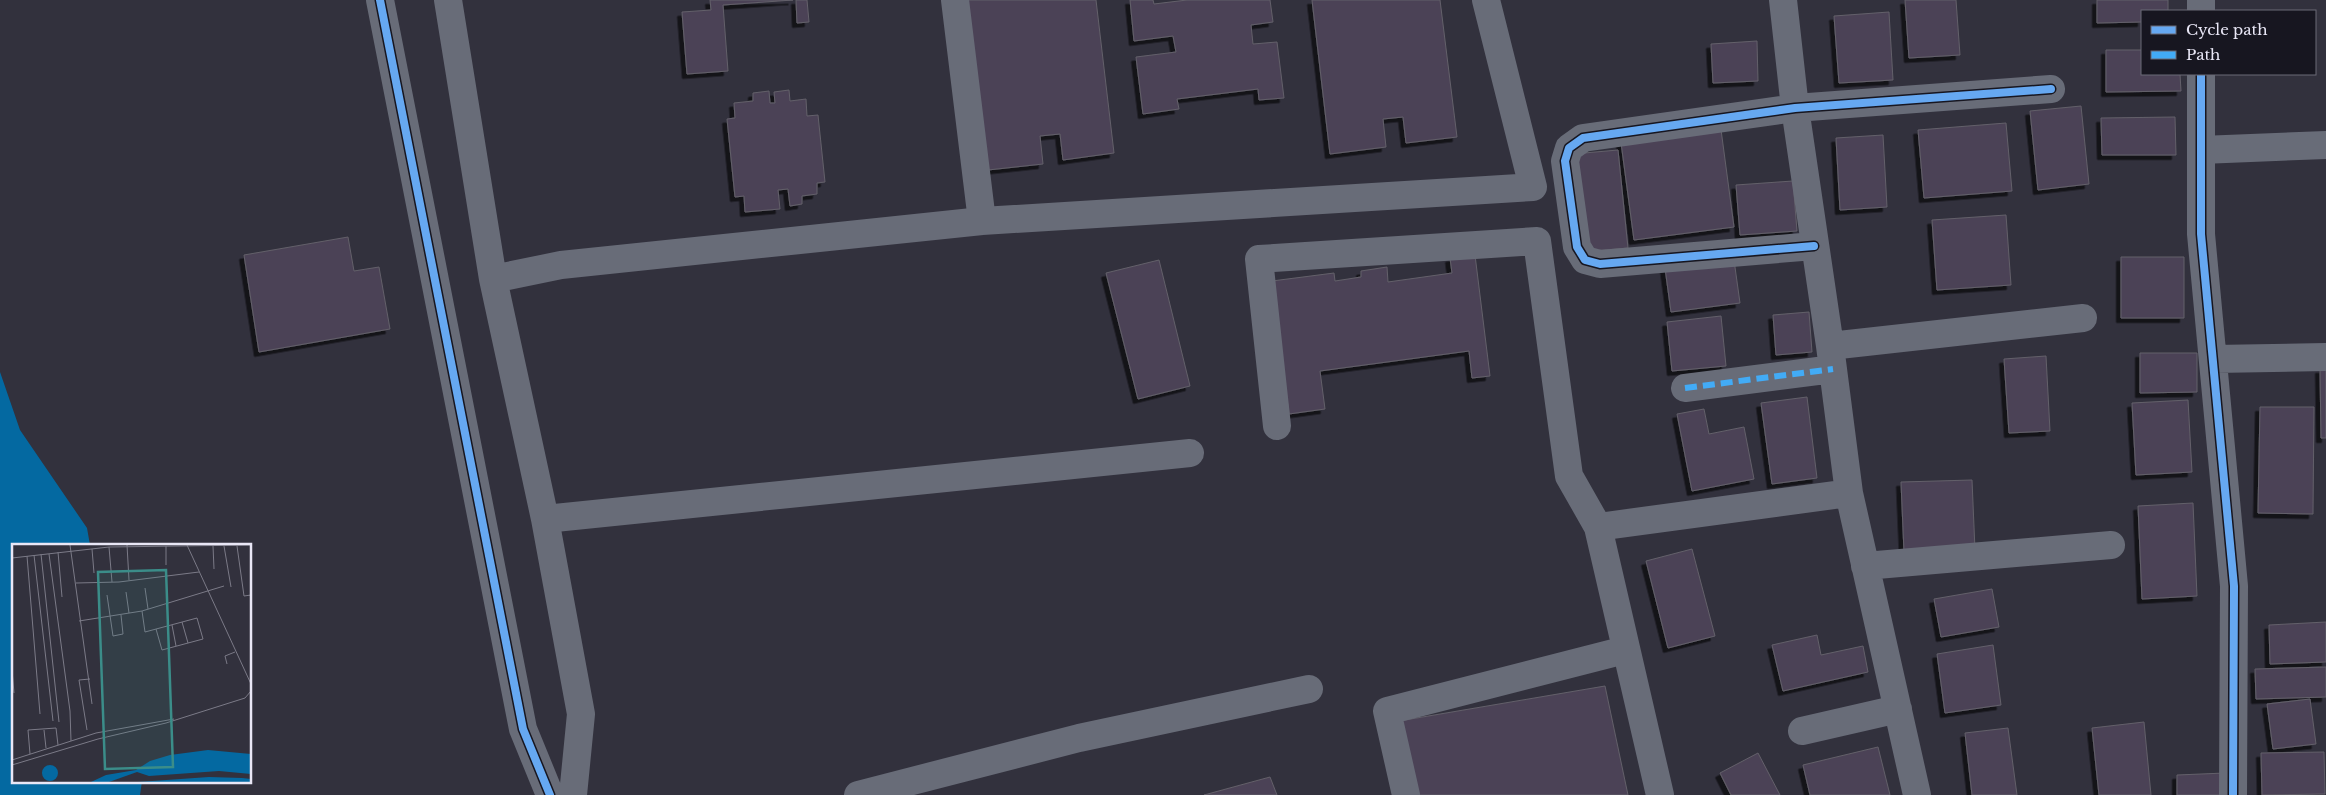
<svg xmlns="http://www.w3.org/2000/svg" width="2326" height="795" font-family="'Libre Baskerville',serif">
  <defs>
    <filter id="shadow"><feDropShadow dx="-4.5" dy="4.5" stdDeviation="0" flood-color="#0009"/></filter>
  </defs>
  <rect width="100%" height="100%" fill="#32313d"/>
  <path fill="#0469a1" d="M0,372l20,58 67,98 3,17h-76v236h128l-2,14h-140z"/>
  <path fill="#4c4356" stroke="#63606a" filter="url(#shadow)" d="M710,0h83l-70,5 5,66 -41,3 -5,-62 29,-2z
    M796,0h11l2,22 -12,1z
    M967,0h129l18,153 -51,7 -3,-26 -20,2 3,28 -55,6z
    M1130,0h23l1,4 33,-4h83l3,22 -22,3 2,19 24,-2 7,56 -25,2 -1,-11 -81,10 2,10 -36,5 -7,-57 40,-5 -3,-16 -39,5z
    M1312,0h128l17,137 -51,6 -3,-26 -20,2 3,28 -56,7z
    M1905,0h51l4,55 -51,3z
    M2097,0h71v11h-26v11l-45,1z
    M1889,12l4,68 -54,3 -5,-67z
    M1757,41l1,40 -45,2 -2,-39z
    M2106,50h36v24h38l1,17 -75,1z
    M789,90l1,11 16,-2 1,17 11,-1 7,67 -8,1v11l-15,2v8l-12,2 -2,-17 -10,1 2,19 -35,3 -1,-16 -9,1 -8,-78 8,-1 -1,-15 19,-2v-8l16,-2 1,12h5l-1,-11z
    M2081,106l8,78 -51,6 -8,-79z
    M2175,117l1,38h-74l-1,-37z
    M1720,122l14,105 -100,13 -14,-105z
    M2006,123l6,68 -88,7 -6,-68z
    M1883,135l4,72 -47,3 -4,-72z
    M1618,150l10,98 -45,4 -10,-98z
    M1793,181l4,50 -57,4 -4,-50z
    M2006,215l5,70 -74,5 -5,-70z
    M348,237l6,34 25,-4 11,62 -131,23 -15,-97z
    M1475,255l15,121 -18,2 -3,-27 -149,20 5,38 -36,5 -17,-133 62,-8 1,8 26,-4v-6l26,-4 1,15 64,-9 -2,-15z
    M2121,257h63v61h-63z
    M1159,260l31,126 -52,13 -32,-126z
    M1734,260l6,43 -69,9 -6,-44z
    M1809,312l3,40 -36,3 -3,-40z
    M1721,316l5,50 -54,5 -5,-49z
    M2140,353h57v39l-57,1z
    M2046,356l4,75 -41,2 -5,-74z
    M2320,369h6v69h-5z
    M1807,397l10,81 -45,6 -11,-81z
    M2188,400l4,72 -56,3 -4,-72z
    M2260,407h54l-1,107 -55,-1z
    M1704,409l5,25 35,-7 10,52 -62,12 -15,-77z
    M1972,480l3,70 -71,2 -3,-70z
    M2193,503l4,93 -55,3 -4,-93z
    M1692,549l23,87 -47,12 -22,-87z
    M1992,589l7,38 -58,10 -7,-38z
    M2326,622v40l-56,2 -1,-39z
    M1817,635l4,20 42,-9 5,26 -85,19 -11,-46z
    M1993,645l8,60 -56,8 -8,-59z
    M2326,667v30l-70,2 -1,-30z
    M1605,686l23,109h-209l-20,-74z
    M2310,699l6,45 -43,5 -6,-45z
    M2144,722l7,73h-52l-7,-67z
    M2008,728l9,67h-45l-7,-62z
    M1878,747l12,48h-80l-7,-30z
    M2324,752l1,42 -63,1 -1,-42z
    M1758,753l22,42h-49l-11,-22z
    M2225,773v22h-48v-20z
    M1270,777l7,18h-73z"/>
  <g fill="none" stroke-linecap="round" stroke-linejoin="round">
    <path stroke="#686c78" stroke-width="28" d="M380,0l143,729 27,66
      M448,0l45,279 52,240 36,195 -8,81
      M955,0l27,221
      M1783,0l12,108 35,238 19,147 68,302
      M2201,0v11
      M2201,74v160l33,352 -1,209
      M2201,150l125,-5
      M1814,246l-214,18 -15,-4 -8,-13 -12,-86 4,-13 14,-10 212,-30 256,-19
      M493,279l68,-14 421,-44 551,-34 -47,-187
      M1830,346l253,-28
      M2214,359l112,-2
      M1685,388l148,-19
      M1277,426l-18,-167 278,-18 32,235 29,51 62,268
      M545,519l645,-66
      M1598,527l251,-34
      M1865,566l246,-21
      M1802,731l96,-22
      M858,795l221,-57 230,-49
      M1406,795l-19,-84 238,-61"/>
    <path stroke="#42abf6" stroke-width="6" stroke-dasharray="12 6" stroke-linecap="butt" d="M1685,388l148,-19"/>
    <defs>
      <path id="cycleway" d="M380,0l143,729 27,66
        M2201,74v160l33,352 -1,209
        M1814,246l-214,18 -15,-4 -8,-13 -12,-86 4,-13 14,-10 212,-30 256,-19"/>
    </defs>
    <use href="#cycleway" stroke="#171620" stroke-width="11"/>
    <use href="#cycleway" stroke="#66a8f1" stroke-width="8"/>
  </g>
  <g transform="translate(12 544)">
    <rect width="239" height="239" fill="#32313d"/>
    <path d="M196,206l43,4v20l-32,-3 -70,5 -12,-4 -28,10h-18l15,-7 30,-5 14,-9 20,-6zM30 229a8 8 0 1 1 16 0a8 8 0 1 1-16 0ZM197,233l33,1 9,1v3h-113z" fill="#0469a1"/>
    <path fill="none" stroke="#7b7a87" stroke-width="1" d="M58,1l22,159M115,1l2,35M175,1l64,139M154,2v19M201,2l1,23M212,2l7,41M225,2l7,50 7,-1M97,3l3,35M80,5l2,24M46,8l4,45M29,10l18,168M37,10l21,157 1,30M22,11l19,166M15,12l13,158M0,14l97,-11 142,-2M64,39l43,-1 80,-10M133,44l3,21M114,48l3,21M95,51l6,41 10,-2 -2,-19M130,67l3,21 52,-14 6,21 -41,11 -6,-21M67,77l63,-10 82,-25M170,78l6,21M160,81l4,21M215,120l-2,-8 10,-4M0,126l2,23M32,186l2,18M75,186l-8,-50 11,-1M18,210l-2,-24 28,-2 2,17M0,216l84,-27 78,-14M0,221l86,-26 68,-16 79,-25 6,-7"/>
    <path fill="#3b8d89" fill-opacity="0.15" stroke="#3b8d89" stroke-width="2.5" d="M154,26l7,197 -68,2 -7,-197z"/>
    <rect width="239" height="239" fill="none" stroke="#e9e7f6" stroke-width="2.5"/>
  </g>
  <rect x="2141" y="10" width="175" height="65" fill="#171620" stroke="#6b6a76"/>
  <rect x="2151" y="26" width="25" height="8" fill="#66a8f1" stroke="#6b6a76"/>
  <text x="2186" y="35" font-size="15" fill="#e9e7f6">Cycle path</text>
  <rect x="2151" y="51" width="25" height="8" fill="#42abf6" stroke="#6b6a76"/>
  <text x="2186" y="60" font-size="15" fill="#e9e7f6">Path</text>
</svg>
